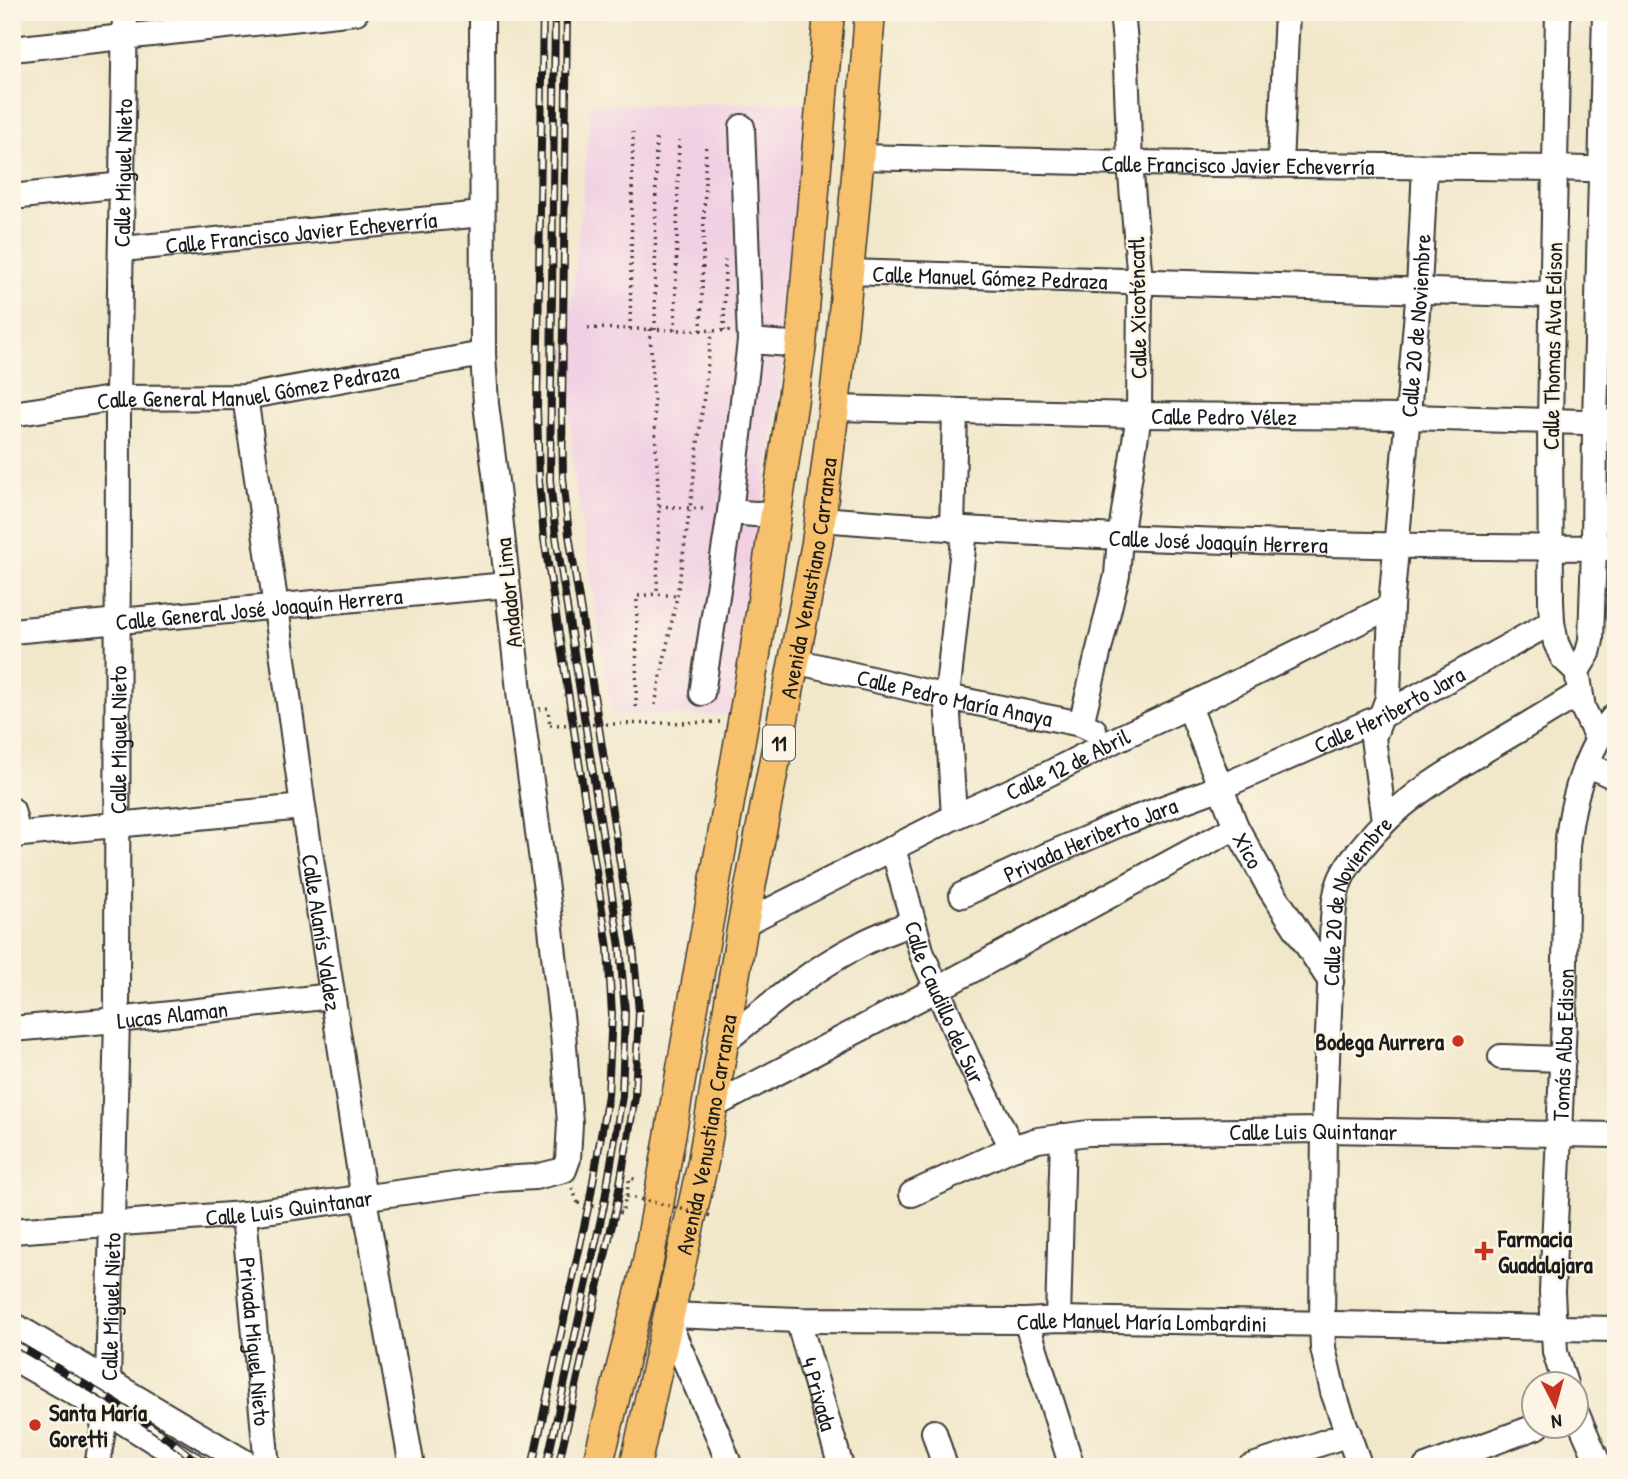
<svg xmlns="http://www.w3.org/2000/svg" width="1628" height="1479" font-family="'Patrick Hand',sans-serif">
  <rect width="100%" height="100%" fill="#fcf5e5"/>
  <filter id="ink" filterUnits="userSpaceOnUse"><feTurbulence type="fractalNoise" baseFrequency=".0143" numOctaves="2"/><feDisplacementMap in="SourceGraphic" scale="14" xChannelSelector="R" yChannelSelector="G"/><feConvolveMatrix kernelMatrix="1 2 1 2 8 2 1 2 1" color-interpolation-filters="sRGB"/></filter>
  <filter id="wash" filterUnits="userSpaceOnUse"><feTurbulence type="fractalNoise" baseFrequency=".00686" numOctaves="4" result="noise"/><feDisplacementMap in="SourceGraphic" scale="28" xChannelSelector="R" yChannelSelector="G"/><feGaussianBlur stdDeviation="1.57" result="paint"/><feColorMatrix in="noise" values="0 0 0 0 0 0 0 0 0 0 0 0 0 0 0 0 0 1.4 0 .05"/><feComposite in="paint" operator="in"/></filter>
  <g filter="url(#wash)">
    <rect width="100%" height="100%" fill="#f1e7ca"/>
    <path fill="#f1d0e3" d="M804,102l-10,179 -52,370 -13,64h-116l-40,-243 -6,-122 24,-245z"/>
  </g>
  <g filter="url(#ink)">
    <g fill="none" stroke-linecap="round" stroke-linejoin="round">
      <defs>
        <g id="minor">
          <path d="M1558,12l-8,409 1,180 1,21 4,21 7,15 14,13 6,37 14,30"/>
          <path d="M12,49l344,-37"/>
          <path d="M742,127l8,214"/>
          <path id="s1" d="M858,157l272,6 425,5 61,2"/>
          <path d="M1280,165l7,-153"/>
          <path d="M12,197l110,-12"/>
          <path id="s2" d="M122,249l360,-35"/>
          <path id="s3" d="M848,272l705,23"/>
          <path id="s4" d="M245,397l31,210 27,200 61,392 48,268"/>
          <path id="s5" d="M834,408l305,7 270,2 207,6"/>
          <path id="s6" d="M12,414l106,-16 127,-1 238,-43"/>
          <path d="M777,513l-22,1 -25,-2 20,-171 51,4"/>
          <path id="s7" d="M820,519c265,21 530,28 796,29"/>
          <path d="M952,529l3,-117"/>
          <path id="s8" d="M12,631l495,-46"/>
          <path id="s9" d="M795,661l152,36 134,27 13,6"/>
          <path d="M1577,671l11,-18 3,-13 3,-92 1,-125 10,-411"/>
          <path d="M702,693l28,-181"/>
          <path id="s10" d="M1189,706l47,121 33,60 62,95"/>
          <path d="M1081,724l36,-149 3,-37 19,-123 1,-134 -10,-118 -5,-121 -3,-30"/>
          <path d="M1587,764l29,14"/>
          <path d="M12,810l6,25"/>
          <path d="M954,817l-7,-120 18,-167"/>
          <path id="s11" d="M1384,821l-11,-83 15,-40 3,-92 28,-317 6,-122"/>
          <path d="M12,835l291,-28"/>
          <path id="s12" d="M893,848l29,106 45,103 45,91"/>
          <path id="s13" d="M962,895l86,-40 72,-31 101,-37 159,-70 172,-95"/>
          <path id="s14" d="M743,924l211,-107 94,-43 67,-34 74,-34 202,-100"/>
          <path id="s15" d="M12,1029l105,-9 215,-24"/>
          <path d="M725,1041c42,-34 84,-70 133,-95 17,-10 37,-16 55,-24"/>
          <path d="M1501,1057l62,2"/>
          <path d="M713,1106l224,-117 299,-162"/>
          <path id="s16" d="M912,1194l100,-46 26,-8 50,-7 236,-3 292,5"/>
          <path id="s17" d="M244,1214l23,253"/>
          <path id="s18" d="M12,1231l232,-17 255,-35 36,-2 29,-7 4,-11 2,-36 -7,-90 -14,-122 -28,-202 -24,-220 -11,-85 -3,-50 -1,-342"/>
          <path id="s19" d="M670,1315l128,5 228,1 32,-2 558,10"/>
          <path d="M1058,1319l5,-183"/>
          <path id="s20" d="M798,1320l43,147"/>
          <path d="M1026,1321l46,146"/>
          <path d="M668,1322l50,113 12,32"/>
          <path d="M12,1324l241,143"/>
          <path d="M12,1357l94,54 90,56"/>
          <path id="s21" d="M1565,1384l-10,-32 -3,-60 12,-271 3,-174c5,-47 18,-97 49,-133"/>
          <path d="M1576,1412l24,55"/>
          <path d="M934,1432l11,35"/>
          <path id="s22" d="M97,1467l9,-56 2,-30 9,-361 1,-622 7,-386"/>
          <path d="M1250,1467l99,-33"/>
          <path id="s23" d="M1360,1467l-27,-75 -10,-44 -1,-24 2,-194 8,-191c1,-18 1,-40 8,-58 5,-13 14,-24 23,-35 36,-45 77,-69 125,-98 31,-18 61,-36 92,-55"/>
          <path d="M1426,1467l112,-41"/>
        </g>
        <g id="major">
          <path d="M597,1467l51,-205 107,-608 46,-309 28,-333"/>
          <path id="s24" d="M635,1467l68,-305 40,-238 74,-381c24,-176 40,-354 53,-531"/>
        </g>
      </defs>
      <use href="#minor" stroke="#3c3a36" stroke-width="28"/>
      <use href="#major" stroke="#3c3a36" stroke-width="33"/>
      <path stroke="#3c3a36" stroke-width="3.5" stroke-dasharray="2 5" stroke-linecap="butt" d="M588,328l142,3
        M630,329l3,-197
        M650,329l9,177 -2,88
        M655,330l1,-193
        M675,330l4,-190
        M701,331l5,-188
        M724,331l1,-71
        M659,506l44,3
        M655,705l22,-109 13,-88 22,-177
        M636,707l1,-111 20,-2 20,2
        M539,709l9,-1 2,17
        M572,1188l6,15
        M626,1196l4,-18 8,2"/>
      <use href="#minor" stroke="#fff" stroke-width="24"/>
      <use href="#major" stroke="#f7c06c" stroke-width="30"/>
      <defs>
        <path id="rail" d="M12,1342c65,38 134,75 191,125
          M532,1467l58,-268 18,-104 4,-81 -4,-66 -64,-410 -5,-58 -2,-72 6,-396
          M546,1467l58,-262 18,-109 3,-84 -5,-65 -64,-410 -6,-57 5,-468
          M558,1467l58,-260 19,-110 4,-85 -6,-66 -64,-411 -6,-57 -1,-69 5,-397"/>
      </defs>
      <use href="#rail" stroke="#1c1c1c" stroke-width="8"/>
      <use href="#rail" stroke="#fcf5e5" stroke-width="5" stroke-dasharray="16" stroke-linecap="butt"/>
      <path stroke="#3c3a36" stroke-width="3.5" stroke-dasharray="2 5" stroke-linecap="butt" d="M550,725l174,-3
        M578,1203l44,10 4,-17 86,20"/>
    </g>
  </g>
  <g fill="#c8321e" stroke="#fcf5e5" stroke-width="2.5">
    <circle cx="1458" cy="1041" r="7"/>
    <path d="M1480.5 1240.5h7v7h7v7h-7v7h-7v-7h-7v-7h7z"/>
    <circle cx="35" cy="1425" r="7"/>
  </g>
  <g text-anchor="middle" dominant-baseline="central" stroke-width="5" stroke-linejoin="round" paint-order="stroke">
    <rect fill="#fcf5e5" stroke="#5f5d58" stroke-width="2" x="763" y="725.5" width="32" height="35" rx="5"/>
    <g font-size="21" font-weight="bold" fill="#1c1c1c">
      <text x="779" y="743">11</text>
    </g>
    <g font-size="23" fill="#1c1c1c" stroke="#fcf5e5">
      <text stroke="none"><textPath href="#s1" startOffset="380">Calle Francisco Javier Echeverría</textPath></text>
      <text stroke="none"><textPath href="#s22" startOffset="1295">Calle Miguel Nieto</textPath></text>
      <text stroke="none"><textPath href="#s2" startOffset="180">Calle Francisco Javier Echeverría</textPath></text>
      <text stroke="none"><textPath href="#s3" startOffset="142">Calle Manuel Gómez Pedraza</textPath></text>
      <text transform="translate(1137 308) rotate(-91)">Calle Xicoténcatl</text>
      <text stroke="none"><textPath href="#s11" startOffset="500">Calle 20 de Noviembre</textPath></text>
      <text transform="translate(1552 346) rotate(-89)">Calle Thomas Alva Edison</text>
      <text stroke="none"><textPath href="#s6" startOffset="238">Calle General Manuel Gómez Pedraza</textPath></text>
      <text stroke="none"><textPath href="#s5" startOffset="390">Calle Pedro Vélez</textPath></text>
      <text stroke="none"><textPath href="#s7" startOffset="399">Calle José Joaquín Herrera</textPath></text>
      <text stroke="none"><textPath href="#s24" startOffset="906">Avenida Venustiano Carranza</textPath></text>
      <text transform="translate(508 593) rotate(-96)">Andador Lima</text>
      <text stroke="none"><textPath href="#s8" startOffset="248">Calle General José Joaquín Herrera</textPath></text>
      <text stroke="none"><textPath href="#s9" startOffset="164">Calle Pedro María Anaya</textPath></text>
      <text stroke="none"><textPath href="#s13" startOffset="466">Calle Heriberto Jara</textPath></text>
      <text stroke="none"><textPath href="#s22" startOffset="728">Calle Miguel Nieto</textPath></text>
      <text stroke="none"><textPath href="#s14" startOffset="362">Calle 12 de Abril</textPath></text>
      <text stroke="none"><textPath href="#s13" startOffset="140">Privada Heriberto Jara</textPath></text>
      <text stroke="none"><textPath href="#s10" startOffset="156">Xico</textPath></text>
      <text stroke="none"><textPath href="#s23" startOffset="579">Calle 20 de Noviembre</textPath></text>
      <text stroke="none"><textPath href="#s4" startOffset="541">Calle Alanís Valdez</textPath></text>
      <text stroke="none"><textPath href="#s12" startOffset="163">Calle Caudillo del Sur</textPath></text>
      <text stroke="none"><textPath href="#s15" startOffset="161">Lucas Alaman</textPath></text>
      <text stroke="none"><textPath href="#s21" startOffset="341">Tomás Alba Edison</textPath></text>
      <text stroke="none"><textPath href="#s16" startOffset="413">Calle Luis Quintanar</textPath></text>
      <text stroke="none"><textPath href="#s24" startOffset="340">Avenida Venustiano Carranza</textPath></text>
      <text stroke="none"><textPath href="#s18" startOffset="278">Calle Luis Quintanar</textPath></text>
      <text stroke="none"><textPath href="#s22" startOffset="161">Calle Miguel Nieto</textPath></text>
      <text stroke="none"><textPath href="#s19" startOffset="472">Calle Manuel María Lombardini</textPath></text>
      <text stroke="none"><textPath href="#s17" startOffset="128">Privada Miguel Nieto</textPath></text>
      <text stroke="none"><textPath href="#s20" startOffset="77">4 Privada</textPath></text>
    </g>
    <g font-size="23" font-weight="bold" fill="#1c1c1c" stroke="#fcf5e5" text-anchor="start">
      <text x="1444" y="1041" text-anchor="end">Bodega Aurrera</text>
      <text x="1498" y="1238">Farmacia<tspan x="1498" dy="26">Guadalajara</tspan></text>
      <text x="49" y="1412">Santa María<tspan x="49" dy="26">Goretti</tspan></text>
    </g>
  </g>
  <rect width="1628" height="1479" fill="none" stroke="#fcf5e5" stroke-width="42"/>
  <g transform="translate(1555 1405) rotate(174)"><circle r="33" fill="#fcf5e5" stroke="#a29e95" stroke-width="2"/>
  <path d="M0-5L12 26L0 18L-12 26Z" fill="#c8321e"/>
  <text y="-10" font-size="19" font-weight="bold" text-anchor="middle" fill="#1c1c1c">N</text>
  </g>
</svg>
